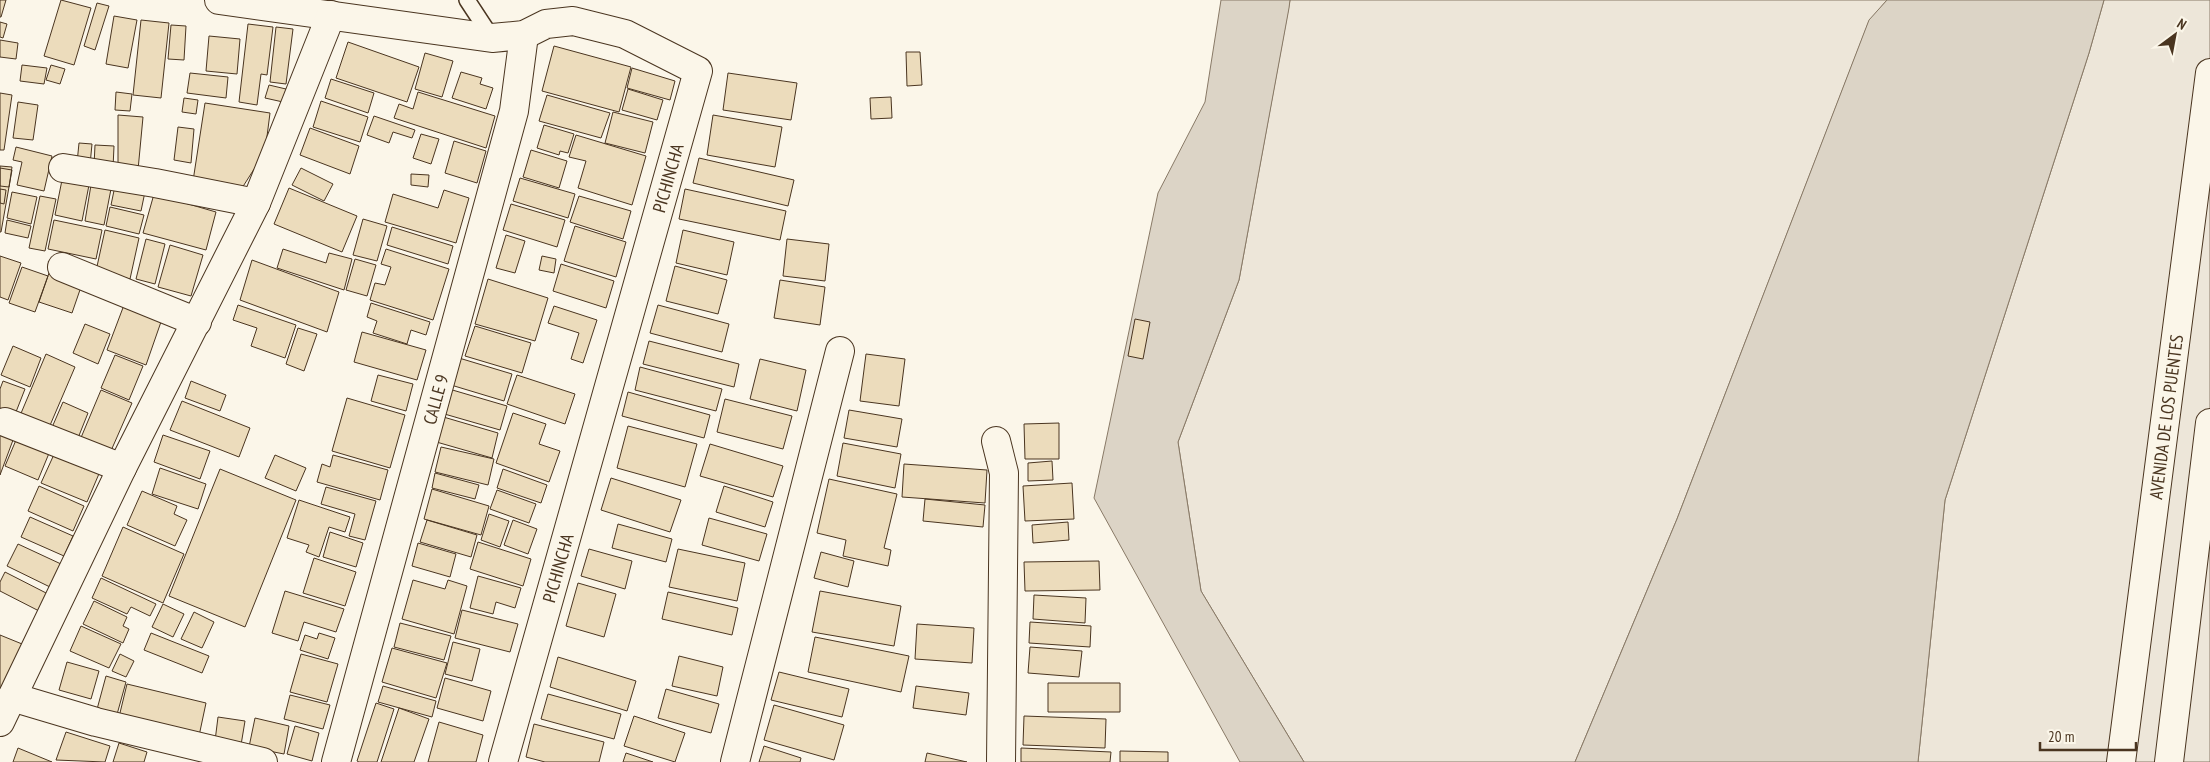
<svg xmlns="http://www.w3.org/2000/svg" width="2210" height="762" font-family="'PT Sans Narrow',sans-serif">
  <rect width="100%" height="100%" fill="#fbf6e9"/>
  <path fill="#ede6d9" stroke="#887966" d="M1290,0h597l-18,21 -192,498 -102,243h-271l-103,-171 -23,-149 61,-162z
    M2104,0h106v762h-292l27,-262 144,-447z"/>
  <path fill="#dcd4c6" stroke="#887966" d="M1221,0h69l-1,8 -50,272 -61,162 23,149 103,171h-64l-146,-264 64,-305 47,-91z
    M1887,0h217l-15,53 -144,447 -27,262h-343l102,-243 192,-499z"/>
  <path fill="#ecdcbc" stroke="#4a3520" d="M0,0h6l-5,17h-1z
    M61,0l30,8 -17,57 -30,-9z
    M97,3l12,3 -14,44 -11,-4z
    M114,16l23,4 -9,48 -22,-4z
    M141,20l28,3 -8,75 -28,-3z
    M0,22l7,2 -4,14 -3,-1z
    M248,24l25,3 -6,48 -6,-1 -4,31 -18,-3z
    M171,25l15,1 -2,34 -16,-1z
    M276,27l17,2 -7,55 -16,-2z
    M209,36l31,3 -3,35 -31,-3z
    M0,40l18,3 -2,16 -16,-2z
    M348,42l71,25 -12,35 -71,-24z
    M554,46l77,21 -12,45 -77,-21z
    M906,52h14l2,33 -15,1z
    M425,53l28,8 -11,36 -27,-8z
    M22,65l25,3 -3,16 -24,-3z
    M51,65l14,4 -5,15 -14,-4z
    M632,68l43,13 -5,19 -43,-12z
    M461,72l21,6 -2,6 13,4 -7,21 -34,-11z
    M190,73l38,4 -2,21 -39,-5z
    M728,73l69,10 -6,37 -68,-10z
    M331,79l43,14 -6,20 -43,-15z
    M269,85l17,4 -3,13 -18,-4z
    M628,89l35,11 -6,20 -35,-10z
    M116,92l16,2 -2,17 -15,-1z
    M418,92l77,24 -9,32 -92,-30 5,-14 14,5z
    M0,93l12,2 -8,55h-4z
    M547,95l63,18 -9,25 -62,-17z
    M891,97l1,21 -21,1 -1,-21z
    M184,98l14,2 -2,14 -14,-2z
    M321,101l47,16 -8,25 -47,-15z
    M18,102l20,3 -5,35 -20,-2z
    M205,103l65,10 -5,39 -23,36 -49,-7z
    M613,112l40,10 -8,31 -40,-10z
    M118,115l25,2 -5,53 -20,-1z
    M713,115l69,12 -7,40 -68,-12z
    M374,116l41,14 -3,8 -19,-6 -4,11 -22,-8z
    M544,125l30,9 -6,19 -8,-2 -1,4 -22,-7z
    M178,127l16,2 -3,34 -17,-3z
    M310,128l49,18 -9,28 -50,-19z
    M421,134l18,5 -8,25 -18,-6z
    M576,135l70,21 -14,49 -54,-17 8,-27 -17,-4z
    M454,141l32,10 -9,32 -32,-10z
    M79,143l13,1 -2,21 -13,-2z
    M95,145l19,1 -1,22 -19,-2z
    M16,147l36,9 -8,35 -27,-6 5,-23 -9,-2z
    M531,150l36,11 -8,27 -36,-11z
    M699,158l95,22 -6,26 -95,-23z
    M0,166l12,1 -3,20 -9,-1z
    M0,168l12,2 -11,62h-1z
    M301,168l32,16 -9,17 -32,-16z
    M411,174l18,1 -1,12 -17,-2z
    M520,178l55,16 -7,24 -55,-17z
    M62,180l27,5 -7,36 -27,-6z
    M116,181l30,6 -5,24 -30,-6z
    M91,185l20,4 -7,36 -19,-4z
    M289,188l68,28 -15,36 -68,-28z
    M0,189l6,1 -2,14 -4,-1z
    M685,189l101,22 -6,29 -101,-21z
    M444,190l25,8 -13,45 -71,-21 8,-28 45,14z
    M12,192l25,5 -6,27 -24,-6z
    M154,194l62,18 -10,38 -63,-17z
    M40,196l16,3 -11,52 -16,-3z
    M579,196l52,15 -8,28 -53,-17z
    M511,204l54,16 -8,27 -54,-17z
    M110,207l34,8 -5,19 -33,-8z
    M363,219l24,7 -10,35 -24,-6z
    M7,220l24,6 -3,12 -23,-5z
    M54,220l48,10 -6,29 -48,-10z
    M575,226l51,16 -10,35 -52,-16z
    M392,227l61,19 -5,18 -61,-19z
    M105,230l34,8 -9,41 -34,-8z
    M683,230l51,12 -7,33 -51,-12z
    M506,235l19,6 -10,32 -19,-5z
    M146,239l19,5 -10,40 -19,-5z
    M787,239l42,5 -4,37 -42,-5z
    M170,245l33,10 -12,41 -33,-9z
    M283,249l43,14 3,-10 23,6 -8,31 -67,-22z
    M386,249l63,20 -16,51 -63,-20 5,-17 10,2 6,-18 -10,-3z
    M0,256l21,7 -13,37 -8,-3z
    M542,256l14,3 -2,14 -15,-3z
    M355,259l21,6 -9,31 -21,-6z
    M252,260l87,32 -12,40 -87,-32z
    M561,264l53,17 -8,27 -53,-17z
    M675,266l52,14 -9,34 -52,-13z
    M22,267l26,9 -13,36 -26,-9z
    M49,273l33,11 -10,29 -33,-11z
    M488,279l60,19 -13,43 -60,-17z
    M780,280l45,7 -5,38 -46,-7z
    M371,303l59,19 -4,13 -15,-5 -4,14 -34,-11 4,-12 -10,-4z
    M124,305l38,14 -16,46 -39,-15z
    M238,305l58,20 -11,33 -34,-12 6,-18 -24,-8z
    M658,305l71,19 -7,28 -72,-19z
    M554,306l43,14 -14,43 -12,-4 8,-26 -31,-10z
    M1135,319l15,3 -7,37 -15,-3z
    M85,324l25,10 -12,30 -25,-11z
    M475,326l56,17 -9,30 -57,-17z
    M298,328l19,6 -13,37 -18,-7z
    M362,332l64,18 -9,30 -63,-18z
    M649,341l90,23 -5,23 -91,-23z
    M13,346l28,12 -11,29 -29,-12z
    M46,354l29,13 -27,63 -29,-12z
    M866,354l39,5 -6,47 -39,-5z
    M115,355l28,11 -14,34 -28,-12z
    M459,358l53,16 -8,27 -53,-16z
    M760,359l46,11 -9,41 -47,-12z
    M640,367l82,22 -6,22 -81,-21z
    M378,375l35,9 -7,27 -35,-10z
    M517,375l58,19 -10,30 -58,-20z
    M3,381l22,8 -11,28 -14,-5v-23z
    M191,381l35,14 -6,16 -35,-13z
    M449,389l58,17 -7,24 -59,-17z
    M101,390l31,13 -22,50 -30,-13z
    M628,392l82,23 -6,23 -82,-22z
    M347,398l58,17 -15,53 -58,-17z
    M725,399l67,17 -9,33 -66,-17z
    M182,401l68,27 -11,29 -69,-27z
    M63,402l25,11 -12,30 -26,-11z
    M849,410l53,9 -5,28 -53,-9z
    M513,413l33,11 -7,20 21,7 -11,31 -53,-19z
    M440,416l58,17 -6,25 -59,-17z
    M1059,423v36h-34l-1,-35z
    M0,426l16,6 -16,43z
    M628,426l69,18 -12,43 -68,-19z
    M19,433l33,13 -14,34 -33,-14z
    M163,435l47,16 -10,28 -46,-17z
    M843,443l58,11 -6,34 -58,-12z
    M710,444l73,22 -10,31 -73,-21z
    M441,447l53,12 -6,26 -53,-13z
    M56,450l45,19 -14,33 -46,-19z
    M275,455l31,13 -10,23 -31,-13z
    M333,455l55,15 -8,30 -63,-18 5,-18 8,3z
    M1052,461l1,19 -25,1v-18z
    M904,464l83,6 -2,33 -83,-6z
    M160,468l46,16 -8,25 -46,-15z
    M220,469l76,31 -51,127 -76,-31z
    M503,469l44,16 -6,18 -44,-15z
    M435,473l44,12 -4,14 -43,-11z
    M611,478l70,22 -11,32 -69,-22z
    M829,479l68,15 -13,54 7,2 -3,16 -45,-10 3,-16 -29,-7z
    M1072,483l2,36 -49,2 -2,-35z
    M39,486l45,20 -11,25 -45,-20z
    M724,486l49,16 -8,25 -49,-15z
    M326,487l50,14 -11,39 -16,-4 6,-22 -34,-10z
    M432,489l57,17 -8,29 -57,-16z
    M497,490l39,14 -7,19 -39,-14z
    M142,491l35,15 -3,8 13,6 -12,26 -48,-21z
    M925,499l60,6 -2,22 -60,-6z
    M299,500l51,17 -5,15 -16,-5 -10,30 -13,-5 3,-7 -22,-7z
    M489,514l20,7 -9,26 -19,-7z
    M30,517l43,19 -9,20 -43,-19z
    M709,518l58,16 -8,27 -57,-16z
    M427,520l50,15 -6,22 -51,-15z
    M513,520l24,9 -9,25 -24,-9z
    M1068,522l1,18 -36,3 -1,-18z
    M618,524l54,15 -6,23 -54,-14z
    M123,527l61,27 -21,49 -61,-27z
    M330,532l33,11 -7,24 -33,-10z
    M478,542l53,17 -8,27 -53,-17z
    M418,543l38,11 -6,23 -38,-11z
    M18,544l43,20 -11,23 -43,-21z
    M589,549l43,12 -7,28 -44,-13z
    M678,549l67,14 -8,38 -68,-14z
    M821,552l33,9 -6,26 -34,-9z
    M314,558l42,14 -11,34 -42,-13z
    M1099,561l1,29 -75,1 -1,-29z
    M5,572l45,23 -9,17 -41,-21v-9z
    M478,576l43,12 -6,20 -19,-6 -3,12 -23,-6z
    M101,578l55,26 -6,12 -19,-9 -4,7 -35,-16z
    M413,580l32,9 3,-9 19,6 -13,48 -52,-15z
    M578,583l38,11 -12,43 -38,-11z
    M285,591l59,18 -8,23 -32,-10 -6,19 -26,-8z
    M820,591l81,15 -7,40 -82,-14z
    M668,592l70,16 -6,27 -70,-16z
    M1034,595l52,3 -1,25 -52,-4z
    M94,601l33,16 -4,9 6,3 -6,14 -40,-19z
    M163,604l21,10 -11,23 -21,-10z
    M462,610l56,14 -8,28 -55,-14z
    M194,612l20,10 -12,26 -21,-9z
    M1030,622l61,4 -1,21 -61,-4z
    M400,623l51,13 -7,24 -50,-13z
    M917,624l57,4 -2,35 -57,-4z
    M81,626l40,18 -12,24 -39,-17z
    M151,633l58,23 -7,17 -58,-23z
    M319,633l16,5 -7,21 -28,-9 5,-15 12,4z
    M0,635l27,11 -27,47z
    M815,637l94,19 -8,36 -93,-20z
    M453,642l27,7 -8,32 -27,-7z
    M1030,647l52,4 -3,26 -51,-4z
    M392,648l55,15 -11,35 -54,-16z
    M120,654l14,7 -8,16 -14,-6z
    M301,654l37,10 -11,38 -37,-10z
    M679,656l44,11 -6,29 -45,-10z
    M558,657l78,24 -9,30 -77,-24z
    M67,662l32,9 -8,28 -32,-9z
    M779,672l70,17 -7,28 -71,-17z
    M106,676l20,6 -10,36 -20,-5z
    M445,678l46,13 -8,30 -46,-13z
    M1048,683h72v29h-72z
    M127,684l79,19 -7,33 -80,-19z
    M383,686l53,15 -4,16 -54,-15z
    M916,686l53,7 -3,22 -53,-7z
    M666,689l53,15 -8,29 -53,-15z
    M548,694l73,20 -7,25 -73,-20z
    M290,695l40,10 -7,24 -39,-10z
    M376,703l18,6 -17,53h-18l-2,-1z
    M774,705l70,20 -10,35 -70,-20z
    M399,708l30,11 -15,43h-33z
    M634,716l51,17 -10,29 -51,-16z
    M1024,716l82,3 -1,29 -82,-3z
    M218,717l27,4 -4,24 -26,-4z
    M255,718l34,8 -5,28 -35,-7z
    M439,722l44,13 -7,27h-48z
    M534,724l70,18 -5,20h-54l-19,-5z
    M295,726l24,7 -7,28 -25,-7z
    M66,732l44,14 -5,16 -49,-2z
    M119,743l28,9 -3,10h-31z
    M764,746l37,12 -1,4h-41z
    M18,748l34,14h-39z
    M1021,748l90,4 -1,10h-89z
    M1120,751l48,1v10h-48z
    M626,753l27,9h-30z
    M927,753l40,9h-42z"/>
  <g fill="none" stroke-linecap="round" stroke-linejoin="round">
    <defs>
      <path id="service" d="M467,0l25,38"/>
      <g id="minor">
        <path d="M219,0l273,38 32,-3 22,-11 27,-3 52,13 73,37 -195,691"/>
        <path d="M63,168l92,15 101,20"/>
        <path d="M62,267l135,55"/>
        <path d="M5,422l117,46"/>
        <path d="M996,441l8,32 -3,289"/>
        <path d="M12,697l84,25 167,40"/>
        <path d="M0,722l122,-254 134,-265 75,-188"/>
        <path id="s1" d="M336,762l178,-651 10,-76"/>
        <path d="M735,762l105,-411"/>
      </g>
      <g id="primary">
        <path id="s2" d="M2121,762l89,-689"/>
        <path d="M2169,762l41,-339"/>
      </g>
    </defs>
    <use href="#service" stroke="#4a3520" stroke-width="18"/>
    <use href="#minor" stroke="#4a3520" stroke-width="30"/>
    <use href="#primary" stroke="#4a3520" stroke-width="30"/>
    <use href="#service" stroke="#fbf6e9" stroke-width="15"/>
    <use href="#minor" stroke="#fbf6e9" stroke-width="28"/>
    <use href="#primary" stroke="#fbf6e9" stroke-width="28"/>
  </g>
  <g text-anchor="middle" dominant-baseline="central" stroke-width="4" stroke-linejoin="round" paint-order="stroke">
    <g font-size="18" fill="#4a3520" stroke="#fbf6e9">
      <text transform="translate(668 178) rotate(-74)">PICHINCHA</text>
      <text stroke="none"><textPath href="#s1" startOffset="376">CALLE 9</textPath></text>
      <text stroke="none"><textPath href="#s2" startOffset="348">AVENIDA DE LOS PUENTES</textPath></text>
      <text transform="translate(558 568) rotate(-74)">PICHINCHA</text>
    </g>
  </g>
  <g transform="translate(2175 35) rotate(32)" stroke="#fbf6e9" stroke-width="4" paint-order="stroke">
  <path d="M0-4L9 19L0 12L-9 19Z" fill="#4a3520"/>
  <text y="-8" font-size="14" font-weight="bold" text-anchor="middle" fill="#4a3520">N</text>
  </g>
  <path d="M2040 742v8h96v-8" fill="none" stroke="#4a3520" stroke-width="2.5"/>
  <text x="2048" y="742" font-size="15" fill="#4a3520" stroke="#fbf6e9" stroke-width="4" paint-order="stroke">20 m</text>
</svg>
